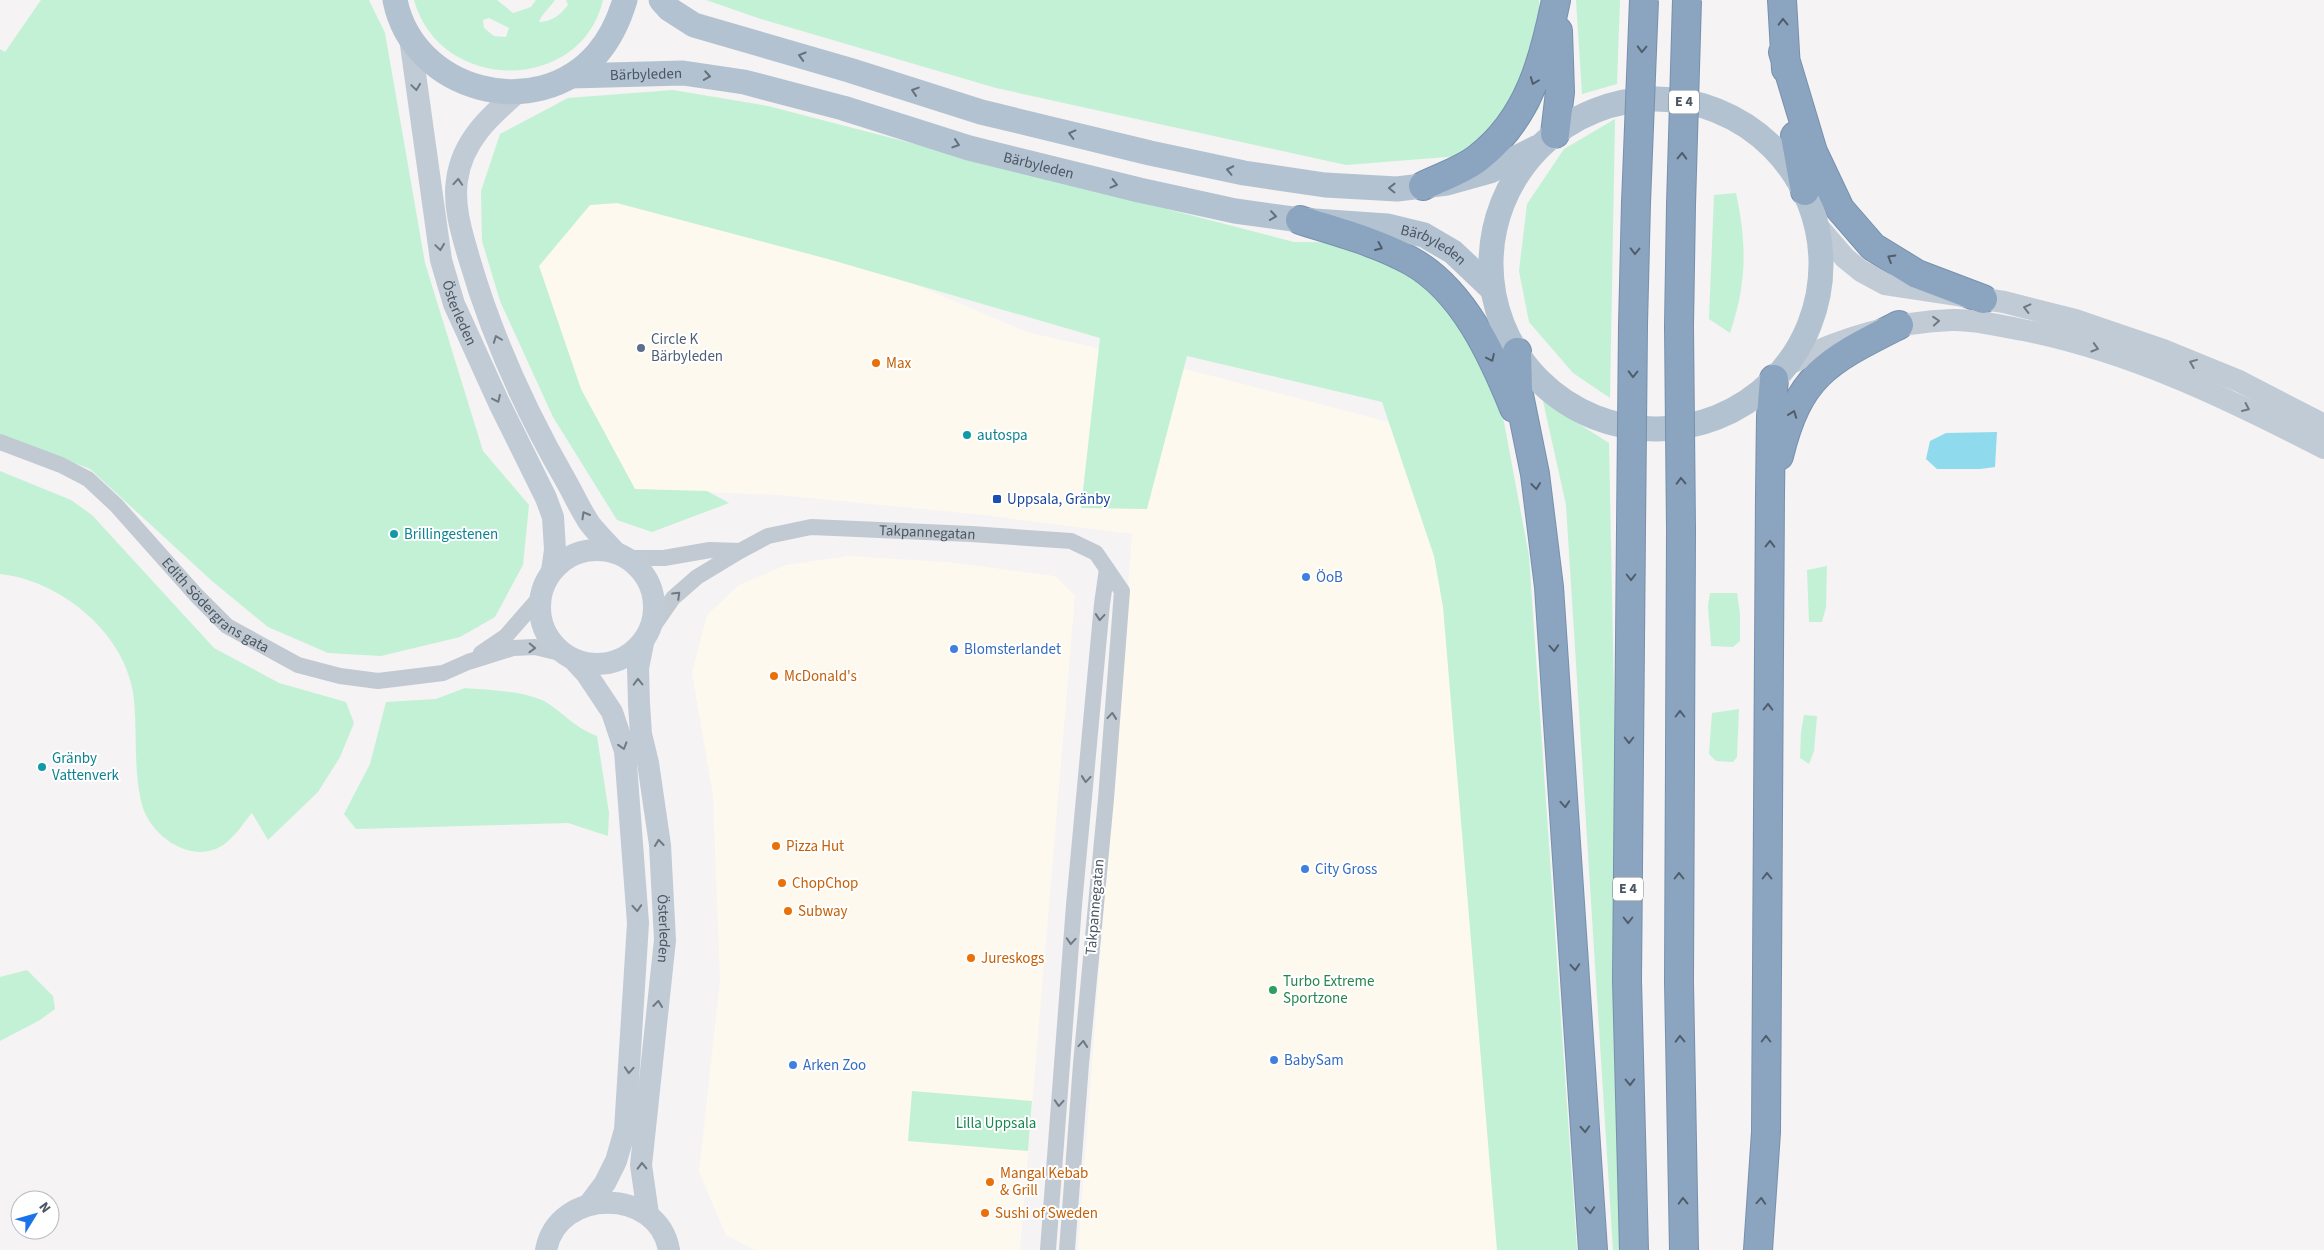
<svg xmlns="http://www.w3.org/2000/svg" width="2324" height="1250" font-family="'Source Sans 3',sans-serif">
  <rect width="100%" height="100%" fill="#f5f3f3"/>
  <path fill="#fdf9ef" d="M617,203l283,75 127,54 147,34 230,60 78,206 18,618h-422l54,-716 -149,-19 -204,-20 -144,-6 -54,-100 -42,-123 51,-61z
    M848,556l100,6 107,14 20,20 -55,654h-265l-29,-15 -27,-63 21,-191 -7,-186 -21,-122 15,-58 32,-30 47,-20z"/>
  <path fill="#c3f1d5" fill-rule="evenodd" d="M41,0h328l16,33 40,230 58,188 46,54 -6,60 -28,52 -35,20 -79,19 -53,-3 -60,-26 -56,-46 -122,-112 -90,-35v-385l5,3z
    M414,0h83l16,13 18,-6 5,-7h19c-5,8 -13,13 -16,22 14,-1 20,-6 29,-17l-2,-5h37c-22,94 -163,94 -189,0zM489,18l20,10 -3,9 -12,-1 -10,-8 -1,-8z
    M706,0h833l1,107 -22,30 -46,18 -126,10 -350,-77 -235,-69z
    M1576,0h44l-3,84 -35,10z
    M673,90l95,16 526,136 87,1 105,83 43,230 48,694h-80l-54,-643 -9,-51 -52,-154 -195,-46 -40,153 -66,-1 19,-170 -272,-79 -211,-56 -27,2 -51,61 42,123 54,100 72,2 22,12 -77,29 -35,-12 -64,-103 -53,-116 -18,-60 -1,-50 19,-57 68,-36z
    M1615,119l-5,279 -37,-25 -44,-51 -10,-51 8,-67 37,-55z
    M1736,193c11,51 11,90 -6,140l-21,-14 5,-124z
    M1543,401l66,42 16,807h-12l-47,-745z
    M0,471l71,29 21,15 122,133 65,35 67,19 8,21 -14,34 -22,35 -50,48 -16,-27c-8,9 -15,21 -25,29 -32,27 -79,-6 -86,-41 -8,-35 -3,-74 -8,-109 -10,-61 -74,-112 -133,-118z
    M1827,566l-1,41 -4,15h-13l-2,-52z
    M1710,593h27l3,21v27l-7,6 -22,-1 -3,-40z
    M465,688c24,2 64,3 84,16 19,13 25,23 48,32l12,77 -1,23 -40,-13 -212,6 -12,-15 26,-50 16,-62 50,-3z
    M1739,709l-2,48 -4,5 -17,-1 -7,-7 3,-41z
    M1804,715l13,1 -3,35 -5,13 -9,-6 1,-26z
    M27,970l26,26 2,13 -15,11 -40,21v-64z
    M912,1091l120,10 -4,50 -120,-10z"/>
  <path fill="#90daee" d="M1997,432l-2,35 -15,2h-43l-11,-10 4,-18 16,-8z"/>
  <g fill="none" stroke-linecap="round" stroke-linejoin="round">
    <defs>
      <path id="motorway" d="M1782,0l4,69
        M1783,52l30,100 27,57 33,38 44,27 66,25
        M1555,134l5,-42 -2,-61
        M1795,136l10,55
        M1423,186c18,-9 40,-16 55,-28 51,-39 66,-99 78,-158
        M1300,220c37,12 77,22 111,41 52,29 81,93 103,147
        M1633,325l3,-122
        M1679,326l2,-121
        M1517,352l1,38 17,84 14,113 44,663
        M1779,456c20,-82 49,-95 120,-131
        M1631,529l-4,451 7,270
        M1681,530l-2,452 5,268
        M1758,1250l8,-118 4,-638 1,-78 3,-37"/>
    </defs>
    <use href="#motorway" stroke="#7690ad" stroke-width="30"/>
    <g stroke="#c1cad2" stroke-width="16">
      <path id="s1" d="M0,442l61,23 27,14 28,26 81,91 30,30 71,39 42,11 38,5 65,-8 25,-11 45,-14 22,-1 29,7"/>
      <path d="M626,558h38l46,-8 30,1"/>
      <path id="s2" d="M648,634l25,-36 24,-21 43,-26 28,-15 43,-9 160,7 100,7 25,12 26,38 -16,208 -25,265 -14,186"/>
      <path d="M481,653l25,-17 35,-40"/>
      <path d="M1048,1250l26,-345 28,-301 5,-35"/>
    </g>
    <g stroke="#c1cbd6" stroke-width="22">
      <path id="s3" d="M410,38l31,222 13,44 45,99 47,95 7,19 2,33 -3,21"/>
      <path d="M518,92c-28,24 -56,49 -61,88 -4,26 5,54 12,78 23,79 56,152 97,223 8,14 15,30 24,43 8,10 17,19 26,29"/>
      <path d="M1820,229l25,29 16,13 24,13 119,18 71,18 88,30 76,31 85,44"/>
      <path d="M1789,364c52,-26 105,-42 163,-44 22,-1 48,6 71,10 107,21 204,68 301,118"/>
      <circle cx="597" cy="607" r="57"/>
      <path id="s4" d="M643,643l-5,25 1,36 2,30 7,29 12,82 5,95 -24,225 7,49"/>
      <path d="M573,659l13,14 26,39 13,39 13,172 -13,207 -9,31 -11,22 -15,20"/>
      <path d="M546,1250c12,-63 112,-63 123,0"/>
    </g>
    <g stroke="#b3c2d1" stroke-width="25">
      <path d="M395,0c18,91 141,124 202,54 14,-16 22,-34 28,-54"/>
      <path d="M661,0l8,9 25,16 155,45 132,42 169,41 94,20 81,12 72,4 50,-6 43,-12 46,-23"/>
      <path id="s5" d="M571,76l112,-3 61,9 99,26 126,40 170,42 96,21 65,9 87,6 37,9 29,17 39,37"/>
      <circle cx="1656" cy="264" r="165"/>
    </g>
    <use href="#motorway" stroke="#8ba5c1" stroke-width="28"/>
    <defs>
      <path id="motorway-bridge" d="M1636,203l8,-203
        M1681,205l6,-205
        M1679,326l2,204
        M1631,529l2,-204"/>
    </defs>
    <use href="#motorway-bridge" stroke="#7690ad" stroke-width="30" stroke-linecap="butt"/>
    <use href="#motorway-bridge" stroke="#8ba5c1" stroke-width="28"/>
  </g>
  <defs><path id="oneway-chevron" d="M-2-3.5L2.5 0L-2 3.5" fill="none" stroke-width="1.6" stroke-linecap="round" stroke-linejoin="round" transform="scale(1.25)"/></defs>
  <g stroke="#505e6b">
    <use href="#oneway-chevron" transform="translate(1783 22) rotate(-91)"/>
    <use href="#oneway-chevron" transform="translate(1642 49) rotate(92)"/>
    <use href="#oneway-chevron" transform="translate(1534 81) rotate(111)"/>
    <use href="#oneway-chevron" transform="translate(1682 156) rotate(-88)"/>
    <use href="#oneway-chevron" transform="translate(1379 247) rotate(24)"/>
    <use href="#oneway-chevron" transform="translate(1635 251) rotate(91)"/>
    <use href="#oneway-chevron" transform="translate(1891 258) rotate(-149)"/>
    <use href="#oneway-chevron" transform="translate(1491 358) rotate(65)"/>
    <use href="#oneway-chevron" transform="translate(1633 374) rotate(91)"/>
    <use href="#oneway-chevron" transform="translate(1793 414) rotate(-70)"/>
    <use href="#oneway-chevron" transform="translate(1681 481) rotate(-91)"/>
    <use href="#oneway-chevron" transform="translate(1536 486) rotate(83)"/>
    <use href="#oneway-chevron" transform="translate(1770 544) rotate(-89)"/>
    <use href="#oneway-chevron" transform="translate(1631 577) rotate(90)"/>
    <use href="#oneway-chevron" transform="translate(1554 648) rotate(86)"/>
    <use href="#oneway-chevron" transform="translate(1768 707) rotate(-89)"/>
    <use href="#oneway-chevron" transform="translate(1680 714) rotate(-90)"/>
    <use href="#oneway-chevron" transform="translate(1629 740) rotate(90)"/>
    <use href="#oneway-chevron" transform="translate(1565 804) rotate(86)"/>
    <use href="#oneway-chevron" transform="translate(1679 876) rotate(-90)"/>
    <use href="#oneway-chevron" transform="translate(1767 876) rotate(-90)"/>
    <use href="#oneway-chevron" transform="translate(1628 920) rotate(90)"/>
    <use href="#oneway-chevron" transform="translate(1575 967) rotate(86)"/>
    <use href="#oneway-chevron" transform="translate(1680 1039) rotate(-91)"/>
    <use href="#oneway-chevron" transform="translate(1766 1039) rotate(-90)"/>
    <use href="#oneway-chevron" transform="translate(1630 1082) rotate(89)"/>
    <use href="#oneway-chevron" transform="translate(1585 1129) rotate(87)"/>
    <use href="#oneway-chevron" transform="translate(1683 1201) rotate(-91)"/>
    <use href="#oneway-chevron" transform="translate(1761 1201) rotate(-86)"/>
    <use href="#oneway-chevron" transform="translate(1590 1210) rotate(86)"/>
  </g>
  <g stroke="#64717d">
    <use href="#oneway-chevron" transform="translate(802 56) rotate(-164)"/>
    <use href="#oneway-chevron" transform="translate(707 76) rotate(9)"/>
    <use href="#oneway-chevron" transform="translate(915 91) rotate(-162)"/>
    <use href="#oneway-chevron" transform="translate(1072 134) rotate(-166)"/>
    <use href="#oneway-chevron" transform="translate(956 144) rotate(18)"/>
    <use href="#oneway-chevron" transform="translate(1230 170) rotate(-168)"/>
    <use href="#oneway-chevron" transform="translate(1114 184) rotate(14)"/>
    <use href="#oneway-chevron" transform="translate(1392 188) rotate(-179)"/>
    <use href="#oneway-chevron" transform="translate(1273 216) rotate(8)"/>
  </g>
  <g stroke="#6e7984">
    <use href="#oneway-chevron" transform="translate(416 87) rotate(82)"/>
    <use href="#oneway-chevron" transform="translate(458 182) rotate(-86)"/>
    <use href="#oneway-chevron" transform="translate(440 247) rotate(82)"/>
    <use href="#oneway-chevron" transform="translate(2027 308) rotate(-166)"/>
    <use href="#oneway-chevron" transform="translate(1936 321) rotate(-5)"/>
    <use href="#oneway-chevron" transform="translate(497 339) rotate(-111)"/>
    <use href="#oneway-chevron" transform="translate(2095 348) rotate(16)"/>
    <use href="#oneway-chevron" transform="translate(2193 363) rotate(-158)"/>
    <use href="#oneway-chevron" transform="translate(497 399) rotate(65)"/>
    <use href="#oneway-chevron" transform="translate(2246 408) rotate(25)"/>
    <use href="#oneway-chevron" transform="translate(585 515) rotate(-120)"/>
    <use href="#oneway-chevron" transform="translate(638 682) rotate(-91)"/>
    <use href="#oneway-chevron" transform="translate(623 746) rotate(73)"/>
    <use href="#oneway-chevron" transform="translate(659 843) rotate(-96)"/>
    <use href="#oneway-chevron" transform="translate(637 908) rotate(86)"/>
    <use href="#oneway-chevron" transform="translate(658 1004) rotate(-84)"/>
    <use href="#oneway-chevron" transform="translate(629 1070) rotate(94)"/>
    <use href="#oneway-chevron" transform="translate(642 1166) rotate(-91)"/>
  </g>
  <g stroke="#6e7983">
    <use href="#oneway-chevron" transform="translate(677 595) rotate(-44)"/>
    <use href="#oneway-chevron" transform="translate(1100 617) rotate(95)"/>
    <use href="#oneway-chevron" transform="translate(532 648) rotate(2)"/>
    <use href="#oneway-chevron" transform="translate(1112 716) rotate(-85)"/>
    <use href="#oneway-chevron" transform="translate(1086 779) rotate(95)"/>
    <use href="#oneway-chevron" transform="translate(1071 941) rotate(94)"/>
    <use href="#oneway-chevron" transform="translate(1083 1044) rotate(-85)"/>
    <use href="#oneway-chevron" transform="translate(1059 1103) rotate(94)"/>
  </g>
  <circle fill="#5c6f8a" stroke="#fff" stroke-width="2" cx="641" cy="348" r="5"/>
  <g fill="#e8710a" stroke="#fff" stroke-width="2">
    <circle cx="876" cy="363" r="5"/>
    <circle cx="774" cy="676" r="5"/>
    <circle cx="776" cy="846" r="5"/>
    <circle cx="782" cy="883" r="5"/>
    <circle cx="788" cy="911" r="5"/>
    <circle cx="971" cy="958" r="5"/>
    <circle cx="990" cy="1182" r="5"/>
    <circle cx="985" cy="1213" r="5"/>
  </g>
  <g fill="#0f9aa8" stroke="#fff" stroke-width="2">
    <circle cx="967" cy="435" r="5"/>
    <circle cx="394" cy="534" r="5"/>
    <circle cx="42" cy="767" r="5"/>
  </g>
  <rect fill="#1a4fb4" stroke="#fff" stroke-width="2" x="992" y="494" width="10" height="10" rx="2.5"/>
  <g fill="#3f7fe0" stroke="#fff" stroke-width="2">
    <circle cx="1306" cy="577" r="5"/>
    <circle cx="954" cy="649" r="5"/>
    <circle cx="1305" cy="869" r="5"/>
    <circle cx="1274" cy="1060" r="5"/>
    <circle cx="793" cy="1065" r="5"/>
  </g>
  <circle fill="#2e9e5b" stroke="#fff" stroke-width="2" cx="1273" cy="990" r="5"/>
  <g text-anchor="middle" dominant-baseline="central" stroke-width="4" stroke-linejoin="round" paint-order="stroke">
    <g fill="#fff" stroke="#808990" stroke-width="1">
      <rect x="1669" y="90.5" width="30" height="23" rx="4"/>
      <rect x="1613" y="877.5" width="30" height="23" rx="4"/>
    </g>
    <g font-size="14" font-weight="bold" fill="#4a5661">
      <text x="1684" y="102">E 4</text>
      <text x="1628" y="889">E 4</text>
    </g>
    <g font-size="15" fill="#4a5661" stroke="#fff">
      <text stroke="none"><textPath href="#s5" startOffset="75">Bärbyleden</textPath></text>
      <text stroke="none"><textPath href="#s5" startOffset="480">Bärbyleden</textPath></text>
      <text stroke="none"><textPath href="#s5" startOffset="885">Bärbyleden</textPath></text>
      <text stroke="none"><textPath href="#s3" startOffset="280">Österleden</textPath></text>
      <text stroke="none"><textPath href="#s2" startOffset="318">Takpannegatan</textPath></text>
      <text stroke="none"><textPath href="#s1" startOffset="276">Edith Södergrans gata</textPath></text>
      <text transform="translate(1095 907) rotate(-85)">Takpannegatan</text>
      <text stroke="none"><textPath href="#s4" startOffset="288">Österleden</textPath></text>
    </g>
    <g font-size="15" fill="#4e5e75" stroke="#fff" text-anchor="start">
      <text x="651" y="339">Circle K<tspan x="651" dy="17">Bärbyleden</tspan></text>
    </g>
    <g font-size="15" fill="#c56008" stroke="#fff" text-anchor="start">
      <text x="886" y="363">Max</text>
      <text x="784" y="676">McDonald's</text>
      <text x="786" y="846">Pizza Hut</text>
      <text x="792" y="883">ChopChop</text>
      <text x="798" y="911">Subway</text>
      <text x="981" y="958">Jureskogs</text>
      <text x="1000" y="1173">Mangal Kebab<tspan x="1000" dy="17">&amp; Grill</tspan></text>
      <text x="995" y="1213">Sushi of Sweden</text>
    </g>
    <g font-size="15" fill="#0d838f" stroke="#fff" text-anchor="start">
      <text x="977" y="435">autospa</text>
      <text x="404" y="534">Brillingestenen</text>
      <text x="52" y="758">Gränby<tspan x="52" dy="17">Vattenverk</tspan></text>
    </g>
    <g font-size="15" fill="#164399" stroke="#fff" text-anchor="start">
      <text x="1007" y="499">Uppsala, Gränby</text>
    </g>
    <g font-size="15" fill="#366cbe" stroke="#fff" text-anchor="start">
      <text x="1316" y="577">ÖoB</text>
      <text x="964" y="649">Blomsterlandet</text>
      <text x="1315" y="869">City Gross</text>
      <text x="1284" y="1060">BabySam</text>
      <text x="803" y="1065">Arken Zoo</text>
    </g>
    <g font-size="15" fill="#27864d" stroke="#fff" text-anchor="start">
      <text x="1283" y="981">Turbo Extreme<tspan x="1283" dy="17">Sportzone</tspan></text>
    </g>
    <g font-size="15" fill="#17864f" stroke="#fff">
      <text x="996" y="1123">Lilla Uppsala</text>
    </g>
  </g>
  <g transform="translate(35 1215) rotate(53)"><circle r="24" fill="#ffffff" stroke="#b7bbc0"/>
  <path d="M0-4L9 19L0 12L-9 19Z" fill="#1a73e8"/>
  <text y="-8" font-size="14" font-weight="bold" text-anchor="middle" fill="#4a5661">N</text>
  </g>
</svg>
